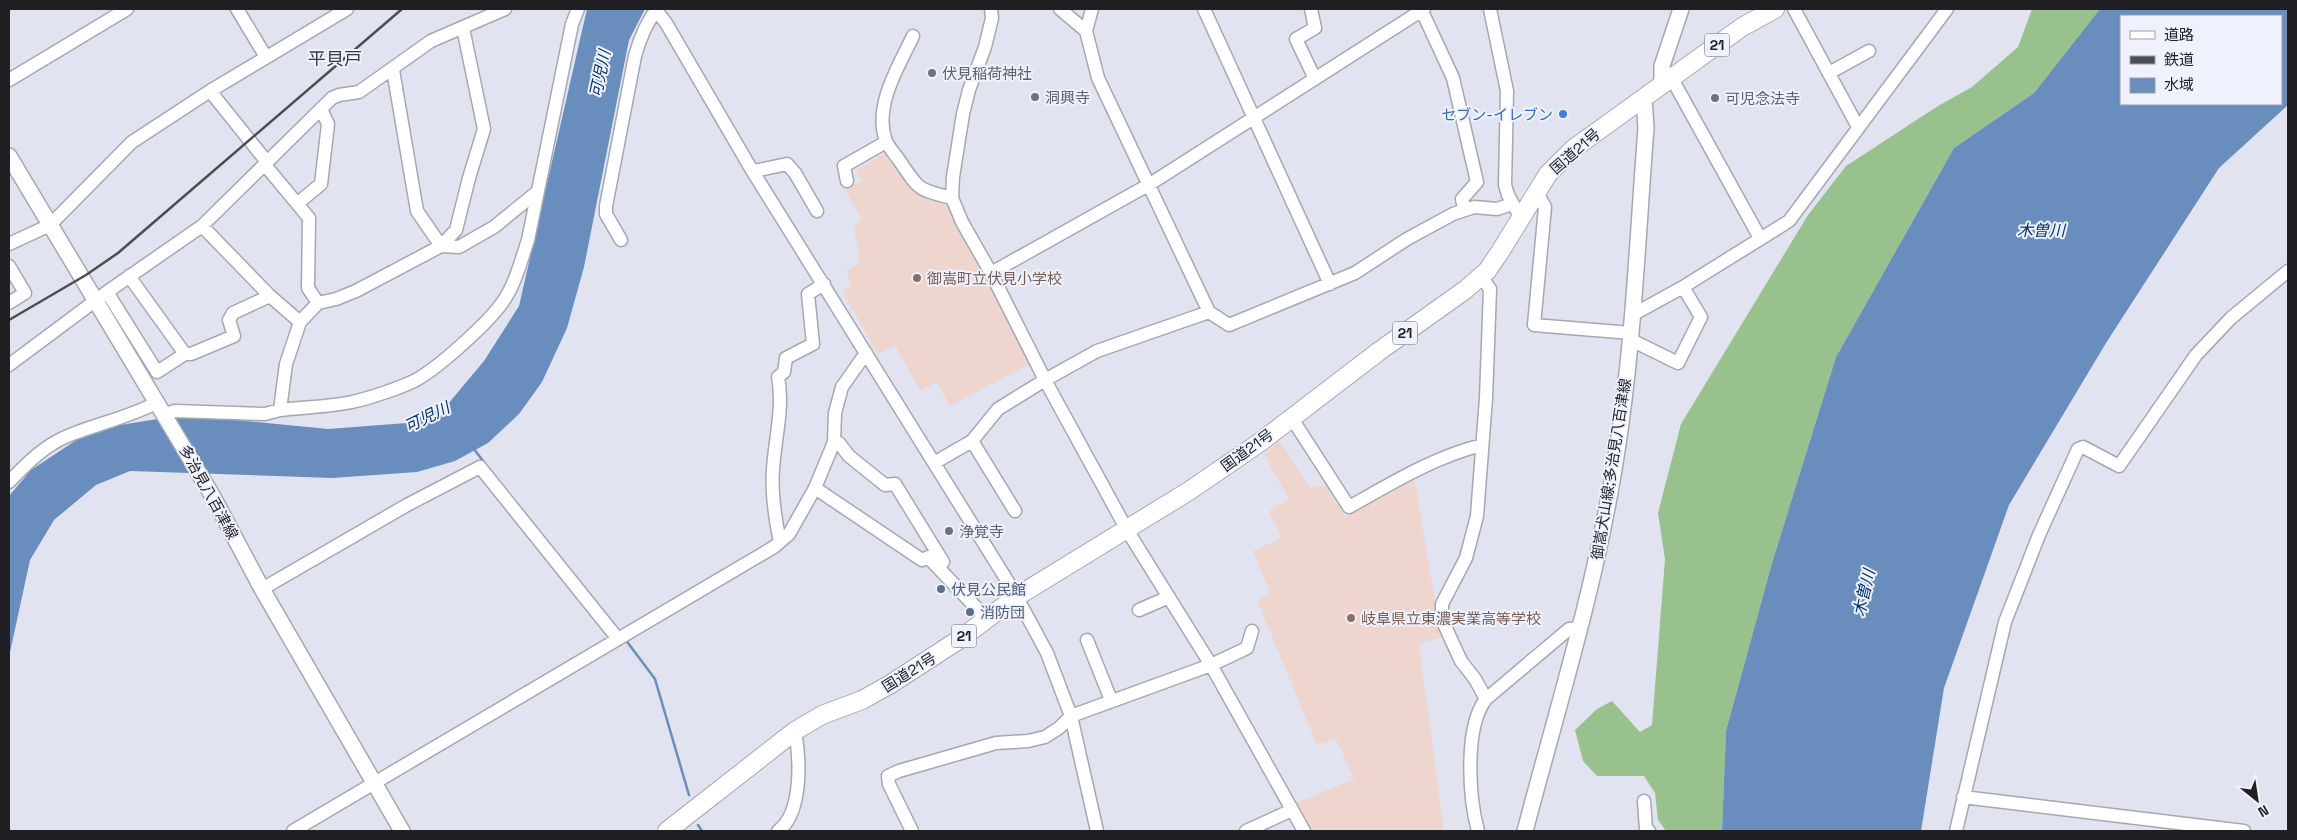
<svg xmlns="http://www.w3.org/2000/svg" width="2297" height="840" font-family="'Space Grotesk','Noto Sans JP',sans-serif">
  <rect width="100%" height="100%" fill="#e1e4f0"/>
  <path fill="#eed5cd" d="M891,150l30,45 25,10 86,158 -82,43 -13,-24 -17,9 -25,-46 -17,9 -36,-63 9,-5 -5,-16 14,-6 -6,-37 8,-8 -17,-29 16,-9 -5,-11z
    M1280,441l30,47 16,-3 19,31 69,-40 27,161 -22,7 25,187h-132l-16,-28 58,-24 -18,-40 -19,6 -60,-145 13,-7 -17,-42 29,-13 -13,-27 20,-12 -25,-45z"/>
  <path fill="#99c18e" d="M2032,9h68l-66,84 -80,55 -118,209 -64,206 -46,168 -4,100h-56l-8,-11 -3,-27 -11,-17h-47l-14,-15 -8,-31 22,-21 15,-8 28,31 12,-7 13,-166 -7,-46 23,-89 127,-209 38,-49 92,-60 34,-19 46,-40z"/>
  <path fill="#698dbd" fill-rule="evenodd" d="M587,9h58l-16,31 -45,227 -17,61 -25,54 -23,32 -31,29 -33,18 -38,11 -85,6 -202,-7 -34,14 -42,35 -24,40 -21,97v-161l22,-26 50,-33 39,-12 63,-10 145,14 79,-6 41,-19 36,-43 35,-55z
    M2100,9h188v96l-69,63 -113,175 -97,162 -65,183 -23,143h-199l4,-100 46,-168 64,-206 118,-209 80,-55zM2121,16h160v88h-160z"/>
  <g fill="none" stroke-linecap="round" stroke-linejoin="round">
    <path stroke="#698dbd" stroke-width="2.5" d="M474,449l12,16
      M625,639l30,40 34,116
      M698,825l4,6"/>
    <defs>
      <path id="minor" d="M237,9l29,48
        M655,9l11,14 84,144 263,423 34,63 24,63 26,115
        M991,9l1,9 -7,29 -16,43 -6,24 -10,63 -1,21 10,24 29,51 54,107 82,150 84,135 93,166
        M1060,9l26,22
        M1092,9l-6,22 12,47 111,234 20,13 126,-52 52,-34 46,-25 21,-7 23,2 15,-5
        M1204,9l126,275
        M1311,9l4,19 -19,11 19,40
        M1421,9l32,69 24,104 -15,17 2,11
        M1490,9l17,82 -2,94 3,10 9,16
        M1794,9l64,118
        M913,36c-14,30 -40,70 -27,105 3,7 9,13 13,19 21,31 18,29 53,38
        M393,70l24,141 24,35 18,1 35,-20 43,-35
        M1829,73l40,-22
        M1671,77l89,161
        M9,80l118,-71
        M210,91l57,71
        M265,165l44,53 -1,70 10,15
        M754,171l33,-7 8,9 22,38
        M847,181l-3,-15 42,-24
        M1536,191l9,16 -11,118 97,8
        M298,203l23,-19 7,-60 -7,-15
        M202,226l68,70 30,26 18,-19 18,-4 20,-8 85,-45 15,-16 13,-52 15,-49 -21,-101
        M621,240l-15,-26v-8l29,-150c5,-18 11,-33 22,-47
        M9,244l41,-19 82,-83 78,-51 137,-82
        M9,266l16,27 -16,10
        M991,273l159,-89 274,-175
        M129,276l56,78
        M107,292l50,80 28,-18h6l43,-18 -5,-16 4,-7 37,-17
        M1634,314l49,-27 106,-66 158,-212
        M1631,340l47,23 23,-46 -18,-30
        M9,365l98,-73 95,-66 130,-128 7,-3 20,-3 72,-51 74,-32
        M280,410c24,-3 49,-3 72,-8 18,-4 45,-13 62,-21 22,-11 73,-57 88,-78 13,-18 19,-42 26,-63l44,-216 6,-15
        M165,414l10,-3 90,3 15,-4 6,-46 14,-42
        M1291,417l58,90c43,-24 85,-50 133,-62
        M972,441l43,70
        M834,442l5,1 10,13 36,29 10,-1 48,78 -4,5
        M934,463l38,-22 26,-32 47,-29 52,-29 112,-39
        M9,482c17,-18 37,-38 61,-47 30,-12 60,-18 88,-33
        M815,488l107,72 6,-3 59,62
        M780,542c-5,-24 -9,-49 -7,-73 2,-31 11,-62 5,-92l6,-5 2,-14 27,-14 -5,-50 16,-10
        M262,589l145,-84 73,-38 138,172
        M1139,610l30,-13
        M1087,640l24,60
        M1486,699l83,-70 10,-1
        M1963,797l281,34
        M1644,801l2,28 3,2
        M293,831l481,-284 15,-13 26,-46 19,-46 1,-29 7,-26 24,-34
        M778,831c25,-18 22,-73 17,-100
        M912,831l-23,-47 -1,-8 11,-5 97,-28 32,-2 17,-4 14,-9 12,-12 140,-51 36,-17 5,-17
        M1246,831l46,-21
        M1478,831c-9,-33 -14,-104 8,-132l-11,-20 -14,-18 -17,-37 -2,-11v-9l24,-46 11,-42 9,-118 4,-109 -9,-13
        M1956,831l49,-209 34,-87 39,-86 5,-2 36,19 77,-111 35,-37 57,-47"/>
      <path id="major" d="M1662,84v-18l19,-57
        M9,156l203,339 50,94 140,242
        M1525,831c31,-118 68,-236 88,-356 20,-115 24,-231 33,-347l-2,-30"/>
      <path id="highway" d="M667,831l128,-100 27,-16 40,-15 27,-15 71,-46 56,-42 173,-106 70,-48 119,-91 87,-62 22,-19 13,-19 48,-78 25,-25 169,-122 33,-18"/>
    </defs>
    <use href="#minor" stroke="#a5a7b2" stroke-width="15"/>
    <use href="#major" stroke="#a5a7b2" stroke-width="18"/>
    <use href="#highway" stroke="#a5a7b2" stroke-width="20"/>
    <use href="#minor" stroke="#fff" stroke-width="12"/>
    <use href="#major" stroke="#fff" stroke-width="15"/>
    <use href="#highway" stroke="#fff" stroke-width="18"/>
    <path stroke="#4c4d53" stroke-width="2.5" d="M9,320l77,-45 32,-22 284,-244"/>
  </g>
  <g fill="#6b7280" stroke="#eff1fd" stroke-width="2">
    <circle cx="932" cy="73" r="5"/>
    <circle cx="1035" cy="97" r="5"/>
    <circle cx="1715" cy="98" r="5"/>
    <circle cx="949" cy="531" r="5"/>
  </g>
  <circle fill="#3f7fe0" stroke="#eff1fd" stroke-width="2" cx="1563" cy="114" r="5"/>
  <g fill="#8d6e63" stroke="#eff1fd" stroke-width="2">
    <circle cx="917" cy="278" r="5"/>
    <circle cx="1351" cy="618" r="5"/>
  </g>
  <g fill="#5c6f8a" stroke="#eff1fd" stroke-width="2">
    <circle cx="941" cy="589" r="5"/>
    <circle cx="970" cy="612" r="5"/>
  </g>
  <g text-anchor="middle" dominant-baseline="central" stroke-width="4" stroke-linejoin="round" paint-order="stroke">
    <g fill="#eff1fd" stroke="#5d5e65" stroke-width="1">
      <rect x="1704.5" y="33.5" width="25" height="23" rx="4"/>
      <rect x="1392.5" y="321.5" width="25" height="23" rx="4"/>
      <rect x="951.5" y="624.5" width="25" height="23" rx="4"/>
    </g>
    <g font-size="14" font-weight="bold" fill="#1f1f24">
      <text x="1717" y="45">21</text>
      <text x="1405" y="333">21</text>
      <text x="964" y="636">21</text>
    </g>
    <g font-size="15" fill="#5b616d" stroke="#eff1fd" text-anchor="start">
      <text x="942" y="73">伏見稲荷神社</text>
      <text x="1045" y="97">洞興寺</text>
      <text x="1725" y="98">可児念法寺</text>
      <text x="959" y="531">浄覚寺</text>
    </g>
    <g font-size="15" fill="#366cbe" stroke="#eff1fd" text-anchor="end">
      <text x="1553" y="114">セブン-イレブン</text>
    </g>
    <g font-size="15" fill="#1f1f24" stroke="#eff1fd">
      <text transform="translate(1575 151) rotate(-41)">国道21号</text>
      <text transform="translate(1247 450) rotate(-36)">国道21号</text>
      <text transform="translate(1611 469) rotate(-81)">御嵩犬山線;多治見八百津線</text>
      <text transform="translate(209 492) rotate(61)">多治見八百津線</text>
      <text transform="translate(909 672) rotate(-32)">国道21号</text>
    </g>
    <g font-size="15" fill="#785e54" stroke="#eff1fd" text-anchor="start">
      <text x="927" y="278">御嵩町立伏見小学校</text>
      <text x="1361" y="618">岐阜県立東濃実業高等学校</text>
    </g>
    <g font-size="15" fill="#4e5e75" stroke="#eff1fd" text-anchor="start">
      <text x="951" y="589">伏見公民館</text>
      <text x="980" y="612">消防団</text>
    </g>
    <g font-size="16" font-style="italic" fill="#00346e" stroke="#eff1fd">
      <text transform="translate(600 74) rotate(-78)">可児川</text>
      <text x="2041" y="230">木曽川</text>
      <text transform="translate(427 417) rotate(-26)">可児川</text>
      <text transform="translate(1864 593) rotate(-77)">木曽川</text>
    </g>
    <g font-size="18" fill="#373943" stroke="#eff1fd">
      <text x="335" y="58">平貝戸</text>
    </g>
  </g>
  <rect width="2297" height="840" fill="none" stroke="#1f1f24" stroke-width="20"/>
  <rect x="2120" y="15" width="162" height="90" fill="#eff1fd" stroke="#9c9da6"/>
  <rect x="2130" y="31" width="25" height="8" fill="#ffffff" stroke="#9c9da6"/>
  <text x="2164" y="40" font-size="15" fill="#1f1f24">道路</text>
  <rect x="2130" y="56" width="25" height="8" fill="#4c4d53" stroke="#9c9da6"/>
  <text x="2164" y="65" font-size="15" fill="#1f1f24">鉄道</text>
  <rect x="2130" y="78" width="25" height="15" fill="#698dbd" stroke="#9c9da6"/>
  <text x="2164" y="90" font-size="15" fill="#1f1f24">水域</text>
  <g transform="translate(2257 800) rotate(150)" stroke="#eff1fd" stroke-width="4" paint-order="stroke">
  <path d="M0-4L9 19L0 12L-9 19Z" fill="#1f1f24"/>
  <text y="-8" font-size="14" font-weight="bold" text-anchor="middle" fill="#1f1f24">N</text>
  </g>
</svg>
